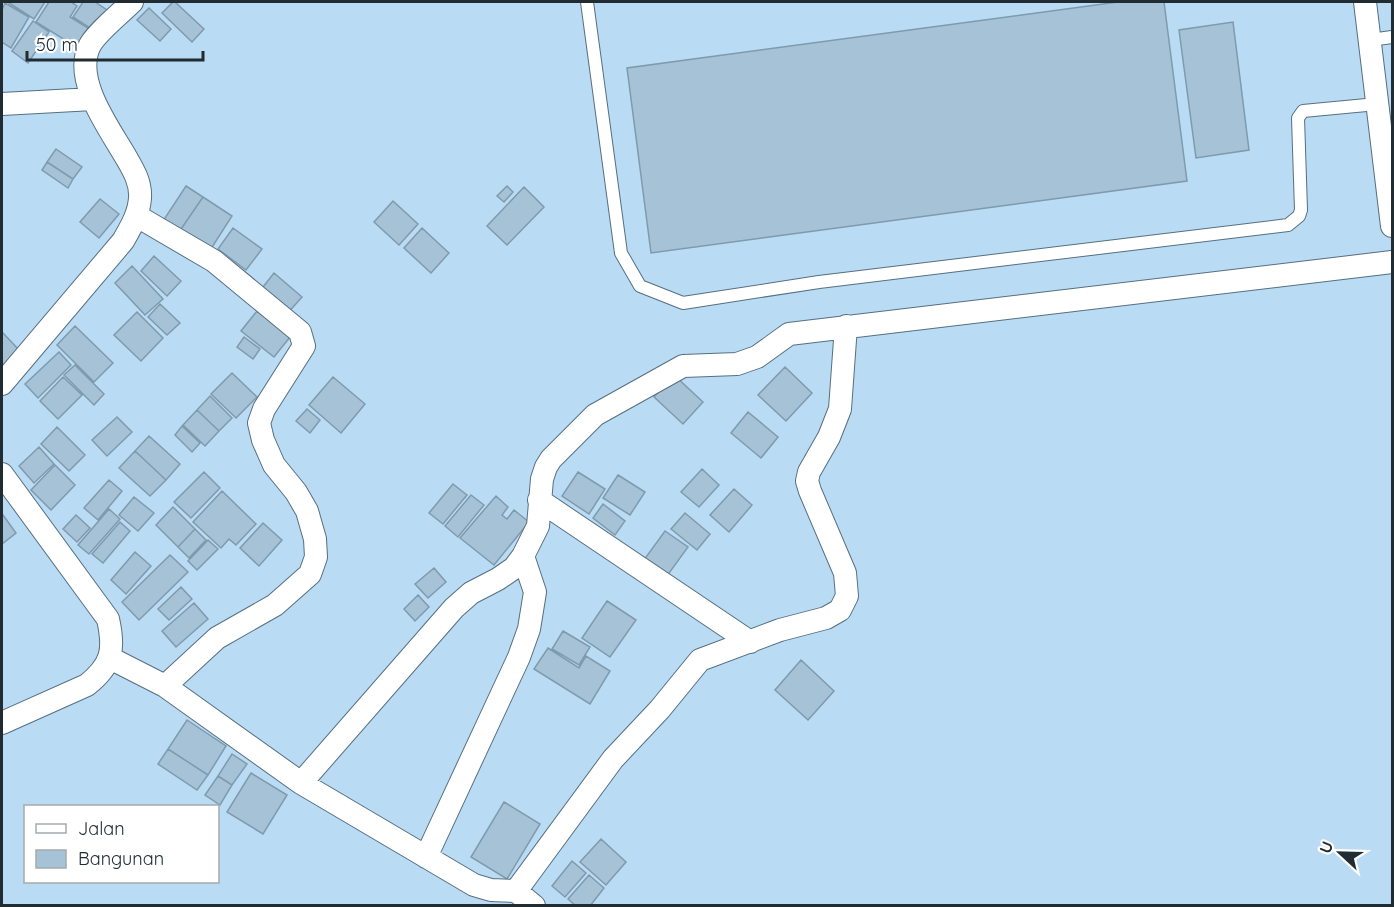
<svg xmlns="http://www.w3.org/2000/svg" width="1394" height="907" font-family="Quicksand,sans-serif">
  <rect width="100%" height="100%" fill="#cce8fd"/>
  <path fill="#b9dbf4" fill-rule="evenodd" d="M2,2h1390v903l-1390,1zM26,806h192v76h-192z"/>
  <path fill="#a6c2d6" stroke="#7f9aad" stroke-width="1.5" d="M10,2h35l-11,17 -25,-16z
    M49,2h22l6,4 -7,11 23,14 -12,19 -45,-28z
    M83,2h12l15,10 -14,20 -23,-15z
    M173,2h2l29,27 -12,13 -30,-29z
    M1118,2h46l23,179 -536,72 -24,-185z
    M5,3l24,14 -18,31 -9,-6v-32z
    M149,8l22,21 -11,12 -23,-21z
    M33,21l16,11 -21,31 -16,-12z
    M1233,22l16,128 -53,8 -17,-128z
    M56,149l26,18 -9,12 -26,-17z
    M47,162l26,17 -5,9 -26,-18z
    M186,186l17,11 -24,35 -16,-11z
    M507,186l6,6 -9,10 -7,-6z
    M524,187l20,20 -37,38 -20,-19z
    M203,197l29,19 -23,36 -30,-20z
    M100,199l19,15 -20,24 -19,-16z
    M393,201l25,23 -19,21 -25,-23z
    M233,228l29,21 -16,21 -28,-21z
    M422,228l27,25 -18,20 -27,-25z
    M154,256l27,25 -14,15 -26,-25z
    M132,266l31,33 -18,16 -30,-32z
    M274,273l28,24 -16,18 -27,-23z
    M160,304l20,19 -13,12 -19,-18z
    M257,311l33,26 -16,20 -33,-26z
    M137,312l26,26 -22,23 -27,-26z
    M75,326l38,37 -19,19 -37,-37z
    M2,332l19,20 -15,15 -4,-4z
    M244,337l16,12 -7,10 -16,-12z
    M59,352l12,13 -33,33 -13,-14z
    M75,365l29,29 -10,11 -30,-30z
    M785,367l27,26 -26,28 -28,-26z
    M232,373l25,24 -21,21 -25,-24z
    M674,375l29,27 -20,22 -29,-27z
    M63,377l19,18 -24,24 -18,-18z
    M333,377l32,27 -24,29 -32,-28z
    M210,396l22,22 -13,13 -22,-21z
    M307,409l13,11 -10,13 -14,-12z
    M197,410l22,21 -14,15 -22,-21z
    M748,412l30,25 -17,21 -30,-25z
    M117,417l15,15 -25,24 -15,-16z
    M182,426l18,17 -8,9 -17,-17z
    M57,427l28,28 -16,16 -28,-27z
    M149,436l31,28 -14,16 -31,-29z
    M39,447l15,17 -20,19 -15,-17z
    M135,451l31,29 -16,16 -31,-28z
    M55,465l20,20 -24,25 -20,-20z
    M702,469l17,16 -20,22 -18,-15z
    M204,472l16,16 -29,30 -17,-16z
    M578,472l27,17 -16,25 -27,-18z
    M618,475l27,17 -15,23 -27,-17z
    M109,480l13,11 -24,29 -14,-12z
    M453,484l14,11 -24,29 -14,-11z
    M734,489l18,16 -23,27 -19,-17z
    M222,491l34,33 -20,21 -7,-6 -8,9 -28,-26z
    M471,495l13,10 -26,32 -13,-11z
    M496,496l12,11 -6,8 5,4 7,-9 15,12 -35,43 -34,-27z
    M134,497l20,16 -16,18 -19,-16z
    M603,504l22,17 -10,14 -22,-17z
    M173,507l22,22 -17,18 -22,-22z
    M109,509l11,10 -31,35 -11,-9z
    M685,513l25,21 -13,16 -26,-21z
    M3,515l13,18 -14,11v-27z
    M76,515l14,13 -13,14 -14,-13z
    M120,522l10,9 -27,32 -11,-9z
    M263,523l19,17 -23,26 -19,-18z
    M195,529l11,11 -17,18 -11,-11z
    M665,531l23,16 -24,33 -23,-16z
    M208,540l10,9 -21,21 -9,-9z
    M135,552l16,14 -25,28 -15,-14z
    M170,555l18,17 -49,48 -17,-18z
    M434,568l12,14 -18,16 -13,-14z
    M181,587l11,12 -23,21 -11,-11z
    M418,595l11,12 -14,14 -11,-12z
    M607,601l29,19 -26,37 -28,-19z
    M194,603l14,16 -32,28 -14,-16z
    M563,631l27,16 -11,18 -27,-16z
    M548,648l31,20 7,-12 24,15 -20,33 -56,-35z
    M801,660l33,31 -26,29 -33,-30z
    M187,720l39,26 -18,29 -40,-26z
    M168,749l40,26 -11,15 -39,-26z
    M232,754l15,10 -15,21 -14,-9z
    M251,773l36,22 -24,39 -36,-22z
    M218,776l14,9 -12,20 -15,-10z
    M504,802l36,22 -33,55 -36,-22z
    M601,839l25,23 -20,23 -26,-23z
    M572,861l14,12 -21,24 -13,-11z
    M589,875l15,13 -14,18h-14l-8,-7z"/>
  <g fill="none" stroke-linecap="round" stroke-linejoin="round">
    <defs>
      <path id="service" d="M587,2l34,251 19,33 43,17 136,-21 469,-57 11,-9 2,-6 -3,-92 5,-7 74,-7
        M1370,40l22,-3"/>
      <path id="minor" d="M1365,2l27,224
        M2,104l91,-5
        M137,216l77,45 86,71 4,14 -40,63 -5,14 4,17 11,25 22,27 11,19 8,28 1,18 -6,17 -35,31 -58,33 -52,48
        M2,384l121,-143c8,-14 16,-27 17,-43 1,-15 -6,-27 -13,-39 -17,-30 -55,-79 -37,-114 7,-13 31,-32 42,-43
        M2,474l106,145c7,31 4,46 -21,66l-85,38
        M539,500l211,142
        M110,658l55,28 136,97 173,102 17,5 25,1 18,15
        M301,783l153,-175 17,-15 27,-14 16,-11 9,-12 15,-30 4,-47 4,-12 5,-8 44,-44 88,-49 54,-2 20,-7 32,-23 603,-72
        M426,857l93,-200 10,-28 6,-37 -12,-36
        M516,891l97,-132 47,-50 40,-49 80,-30 46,-12 14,-8 7,-14 -2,-23 -35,-82 -3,-10 2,-9 20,-35 11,-28 6,-83"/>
    </defs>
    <use href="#service" stroke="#566f81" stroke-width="14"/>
    <use href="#minor" stroke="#566f81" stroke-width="24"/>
    <use href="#service" stroke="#fff" stroke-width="12"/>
    <use href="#minor" stroke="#fff" stroke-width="22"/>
  </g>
  <rect width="1394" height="907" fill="none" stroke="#202b32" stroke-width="6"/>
  <rect x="24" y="805" width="195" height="78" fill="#ffffff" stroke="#a6aaad" stroke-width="1.5"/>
  <rect x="36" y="824" width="30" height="9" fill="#ffffff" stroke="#a6aaad" stroke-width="1.5"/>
  <text x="78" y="835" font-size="18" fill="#202b32">Jalan</text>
  <rect x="36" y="850" width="30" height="18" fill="#a6c2d6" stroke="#a6aaad" stroke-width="1.5"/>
  <text x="78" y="865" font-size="18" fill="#202b32">Bangunan</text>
  <g transform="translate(1340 853) rotate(292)" stroke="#ffffff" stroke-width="4.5" paint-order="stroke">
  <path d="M0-4.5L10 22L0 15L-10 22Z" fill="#202b32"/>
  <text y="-9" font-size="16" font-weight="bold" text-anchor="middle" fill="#202b32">U</text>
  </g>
  <path d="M27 51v9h176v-9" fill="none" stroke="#202b32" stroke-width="3"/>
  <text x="36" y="51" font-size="18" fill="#202b32" stroke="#ffffff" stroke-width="4.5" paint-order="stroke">50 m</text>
</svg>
